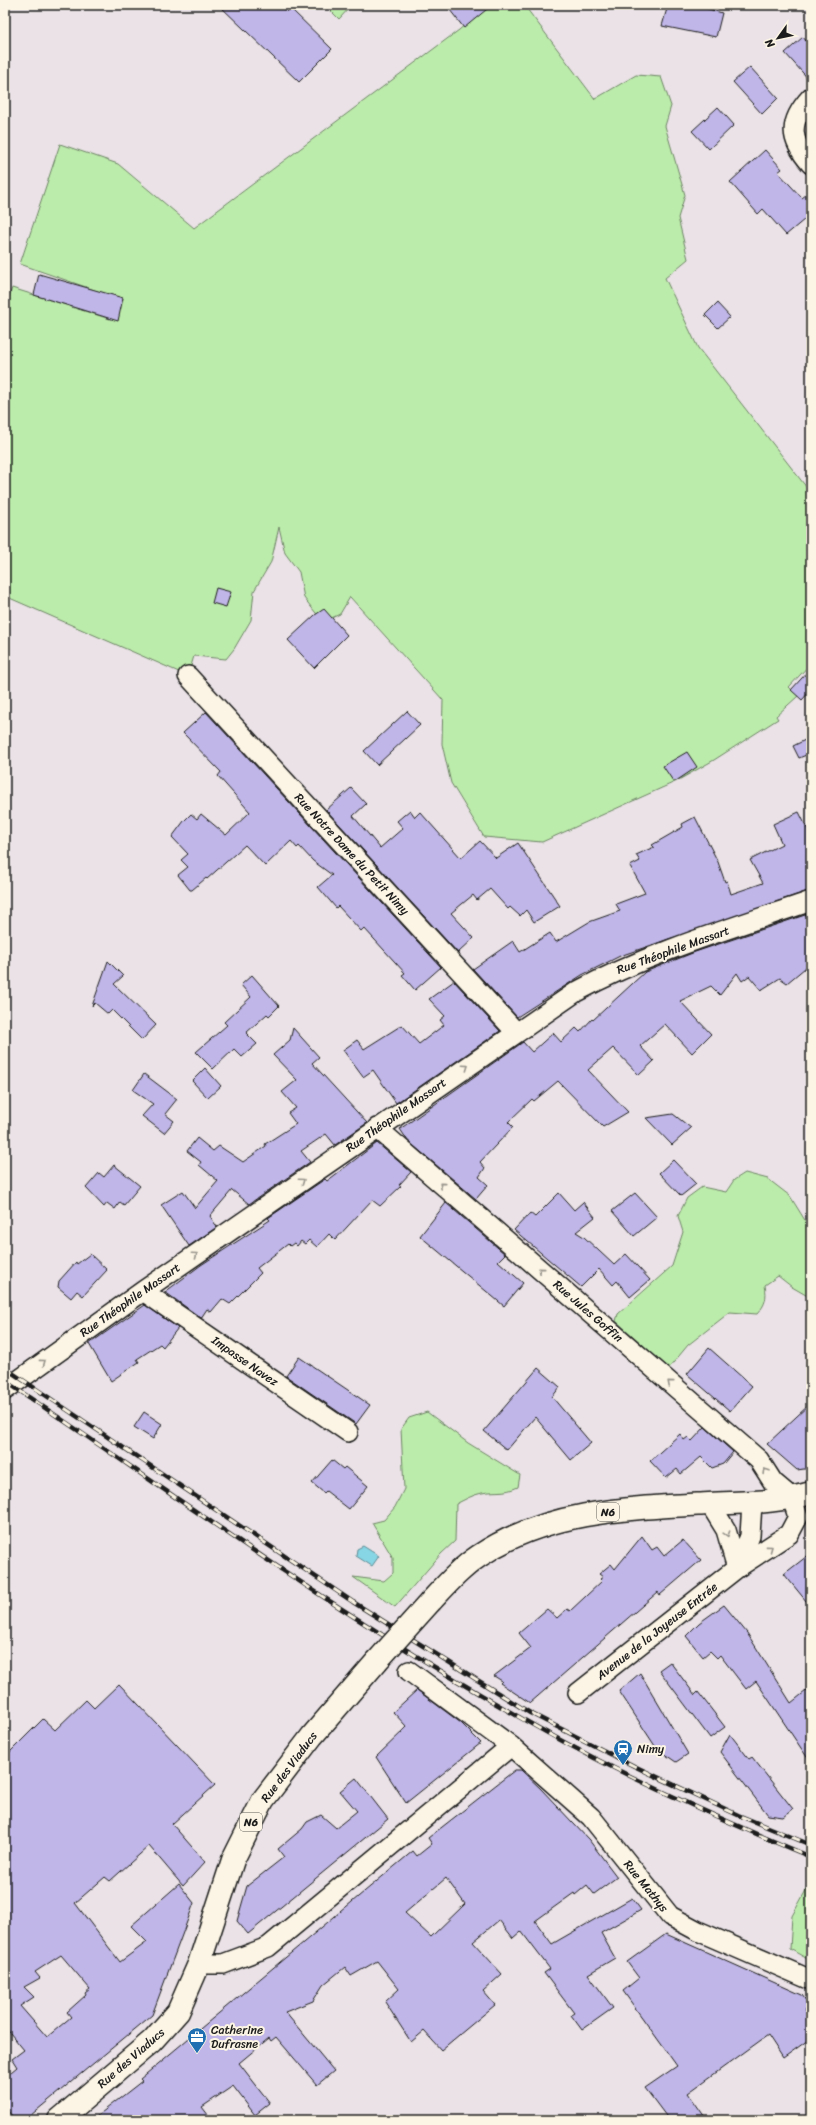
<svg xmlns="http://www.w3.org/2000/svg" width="816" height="2125" font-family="Sriracha,sans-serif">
  <rect width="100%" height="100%" fill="#eae2e6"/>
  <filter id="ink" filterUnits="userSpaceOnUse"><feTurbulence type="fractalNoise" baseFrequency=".025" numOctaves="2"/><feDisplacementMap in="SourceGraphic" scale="8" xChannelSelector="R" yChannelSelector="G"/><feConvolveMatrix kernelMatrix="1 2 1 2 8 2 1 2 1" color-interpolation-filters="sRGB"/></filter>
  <g filter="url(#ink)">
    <path fill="#bcecab" stroke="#6c8464" d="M325,5h27l-13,14z
      M488,5h36l71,94 41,-24 25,2 10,29 -6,20 20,69 -7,23 10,41 -23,19 33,70 113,145v170l-22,24 9,9 -22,20 2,3 -64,41 -39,22 -133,60 -58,-5 -33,-54 -9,-39 1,-44 -93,-103 -10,17 -17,8 -19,-24 -5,-26 -14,-19 -6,-26 -8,35 -17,29 -3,29 -17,29 -8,10 -32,-3 -6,20 -183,-80v-288l7,-20 98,31 7,-21 -97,-34 40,-120 58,20 76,64 265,-198z
      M745,1173l23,6 22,17 21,34v68l-19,-11 -14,-11 -13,9c2,13 1,19 -8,29l-27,-2 -42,33 -19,23 -53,-47 2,-7 54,-48 11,-34 -5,-16 9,-18 15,-11 24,5 8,-12z
      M427,1412l41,31 52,32 -2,12c-15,7 -21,3 -36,6 -10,2 -18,7 -26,11l-1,37 -14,13 -46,53 -42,-30 31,4 9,-8v-15l-21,-35 12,-3 11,-13 9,-18 -3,-60 8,-11z
      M811,1881v80l-21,-12 2,-33z"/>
    <path fill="#87d6e5" stroke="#5c8c95" d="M363,1546l16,10 -7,10 -16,-10 1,-7z"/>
    <path fill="#c0b6e8" stroke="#1c1c1c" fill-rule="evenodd" d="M219,5h61l7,7 3,-4 42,41 -33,33z
      M446,5h46l-28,23z
      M668,5h27l27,8 -6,24 -54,-11z
      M803,37l8,10v35l-26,-29z
      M750,67l28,31 -16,16 -29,-32z
      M718,107l16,18 -25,24 -17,-18z
      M765,150l17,19 -4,3 24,26 9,-7v23l-25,21 -23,-26 -5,5 -28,-32z
      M39,274l84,24 -5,23 -84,-26z
      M717,303l13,14 -12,11 -13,-13z
      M216,588l15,4 -5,15 -14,-4z
      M324,609l23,26 -33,33 -26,-28 27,-25z
      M811,668v22l-9,10 -11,-10z
      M407,711l13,14 -43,40 -13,-14z
      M206,712l235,255 -26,23 -13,-15 3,-2 -41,-45 -3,3 -23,-25 -2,2 -18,-21 14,-12 -19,-14 -14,-15 -2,2 -6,-7 -26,25 -20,-21 -38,34 -1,-1 -14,12h-2l-12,-15 10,-8 -7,-7 7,-6 -16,-17 12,-16 7,-7 6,5 4,-5 25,21 24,-23 -32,-36 3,-4 -38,-39z
      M811,737v16l-12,5 -6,-12z
      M687,752l10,15 -21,14h-3l-10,-15z
      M351,788l15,16 -13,12 27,32 23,-20 -6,-7 13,-11 5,7 5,-5 41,46 19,-17 16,17 22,-15 42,63 -26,16 -8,-12 -6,6 -10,-9 -2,2 -18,-20 -13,11 -4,-5 -22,18 23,25 -16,15 -132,-143z
      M799,812l12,24v54l-191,66 -38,19 -65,42 -44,-48 40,-28 7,11 30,-19 6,9 33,-20 31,-11 -4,-7 29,-11 -15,-27 10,-5 -4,-6 18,-8 -2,-2 31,-18 -1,-3 13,-7 23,45 7,20 2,-1 4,13 32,-11 -13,-23 32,-16 -9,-20z
      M811,913v50l-24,20 -7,-5 -19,12 -12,-14 -7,5 -5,-8 -17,22 -9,-9 -31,15 31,33 -19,19 -27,-29 -25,22 14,15 -15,14 -26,-27 -25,22 40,42 -25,15 -45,-46 -24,20 -2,-2 -24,23 5,5 -33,35 5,6 -6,9 9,8 -12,14 -68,-58 -8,-12 123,-87 9,10 21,-19 8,9 15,-14 4,4 12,-13 1,1 52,-48 50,-20z
      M108,961l15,15 -9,8 42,41 -14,15 -30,-30 -4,4 -13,-11 -3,3z
      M252,975l27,31 -10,10 -2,-2 -21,19 11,11 -15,13 -8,-8 -21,20 -17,-17 31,-27 -3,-3 27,-25 -10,-12z
      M454,981l46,50 -104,72 -23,-33 -10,7 -20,-27 14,-10 7,9 38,-24 17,19 25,-19 -4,-5 5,-4 -16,-17z
      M293,1028l26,29 -7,6 55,60 -32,22 -9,-11 -25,17 9,11 -61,42 -17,-14 -22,26 7,11 -28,19 -28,-41 22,-14 12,17 23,-27 -19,-16 2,-3 -14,-11 10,-13 16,13 6,-5 24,16 23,-16 -1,-2 31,-20 -8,-11 8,-5 -14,-16 15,-12 -24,-25 17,-15z
      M205,1068l16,18 -13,12 -16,-17z
      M144,1074l33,25 -12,15 9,7 -10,12 -22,-17 11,-12 -20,-14z
      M673,1114l18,14 -19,17 -26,-27z
      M377,1143l34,29 -12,13 2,1 -21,20 -8,-6 -37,40 -6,-6 -12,13 -8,-7 -4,4 -4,-3 -4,5 -3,-3 -4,3 -2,-2 -31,24 4,5 -31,31 -8,-5 -11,13 -4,-3 -6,9 -36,-26 36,-27 69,-45 -2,-2 57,-39 2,2z
      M673,1160l23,24 -15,12 -22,-23z
      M114,1165l26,21 -16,19 -4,-3 -5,7 -8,-6 -3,4 -18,-19 13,-15 5,4z
      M559,1193l15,17 9,-8 12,15 -19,15 8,5 30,28 12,-11 24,26 -20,17 -13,-16 -4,4 -14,-16 -18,18 -67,-57 16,-17 5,4z
      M635,1193l22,24 -23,19 -22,-25z
      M446,1203l59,51 -7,7 25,22 -19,23 -84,-70z
      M90,1254l17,16 -24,26 -6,-5 -6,7 -13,-11 1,-6 17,-19 1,2z
      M145,1305l33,23 -15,19 -3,-3 -23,15 2,3 -28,19 -22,-37z
      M709,1348l43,38 -22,25 -43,-37z
      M299,1357l71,48 -14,19 -70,-48z
      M538,1368l22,19 -8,10 39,46 -20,17 -36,-43 -28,33 -23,-19z
      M811,1403v65l-14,2 -30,-26z
      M144,1412l18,12 -9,15 -19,-12z
      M705,1427l28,25 -10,12 -11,4 -11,-11 -20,17 -4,-5 -11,9 -16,-17 30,-27 4,6 4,-3 4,4z
      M332,1460l11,9 2,-2 23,19 -19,23 -23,-18 -2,2 -12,-10z
      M642,1536l10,14 5,-3 7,9 19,-16 18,20 -41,35 -2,-3 -128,111 -30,-20 2,-2 -8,-5 37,-28 -12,-15 28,-24 10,9 10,-9 3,2 32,-30 -2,-2 3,-2 -4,-3 12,-10 4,5z
      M811,1553v54l-27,-33z
      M724,1605l23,28 44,70 20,-16v76l-55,-82 -10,8 -26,-34 -3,3 -7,-7 -7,6 -17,-21 13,-13z
      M670,1662l25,33 3,-3 27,35 -15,11 -51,-68z
      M640,1673l48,81 -12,8 -19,-13 -38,-58z
      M119,1684l96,101 -43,39 33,38 -22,24 -34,-40 -39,35 -5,-4 -30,26 45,59 27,-20 -16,-16 48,-42 15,19 -42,112 -127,105h-9l-11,-12v-31l12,-10 -5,-8 12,-9 -19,-23v-270l38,-38 12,11 31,-30 8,8zM61,1955l29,34 -5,4 1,2 -19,17 4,5 -24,20 -27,-31 14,-9 -10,-10 16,-9 -5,-6z
      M417,1690l44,33 20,20 -75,60 -30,-46 31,-30 -14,-15z
      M730,1734l19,25 3,-2 41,52 -10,8 -15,-2 -48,-63z
      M515,1770h6l20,19 48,51 28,37 -23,17 -7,-9 -12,10 -1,-2 -39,28 17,23 80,-46 9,12 -40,23 14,25 -27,16 25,34 -31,22 -11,-15 3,-2 -30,-40 6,-4 -29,-38 -8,7 -14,-18 -26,22 29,32 -19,17 12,14 -54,45 -17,-19 -13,11 -26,-40 14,-13 -22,-28 -26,15 -6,-9 -22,18 -10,16 -28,11 49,59 -17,14 -41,-48 -5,4 -2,-3 -30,25 31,40 -15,12 -22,-29 -31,21 10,13h-120l50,-39 -2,-2 12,-10 261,-218 4,5 15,-12 -4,-6zM446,1878l19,26 -34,33 -26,-24z
      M356,1778l32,41 -140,115 -11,-13 10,-35 37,-29 -6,-8 24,-20 5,-7 14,-7 15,13 21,-17 -17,-20z
      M666,1934l136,61 7,10 -5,5 7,10v18l-28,20 -15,-23 -80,58 19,27h-38l-24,-32 32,-22 -54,-75 16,-13 -12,-16z"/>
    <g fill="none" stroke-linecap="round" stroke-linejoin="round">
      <defs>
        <path id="minor" d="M811,97c-23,25 -22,42 0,67
          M188,676l328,356
          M377,1128l382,332 14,22 19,16 6,19 -9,17 -52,34 -159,125
          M143,1291l205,141
          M5,1390l138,-99 433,-299c74,-40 156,-64 235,-91
          M710,1504l16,26 11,38
          M737,1568l13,-32 2,-33
          M409,1671l102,75 80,71 79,99 28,15 113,49
          M199,1964h24l45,-17 243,-201"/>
        <path id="major" d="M431,1601c15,-16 30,-33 48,-45 68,-46 152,-48 230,-52 35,-2 68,-1 102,-11
          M59,2120l93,-79 26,-29 21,-48 34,-104 30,-60 49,-64 65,-75"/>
      </defs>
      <use href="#minor" stroke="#1c1c1c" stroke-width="22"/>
      <use href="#major" stroke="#1c1c1c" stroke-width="25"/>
      <use href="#minor" stroke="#fcf5e5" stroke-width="19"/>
      <use href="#major" stroke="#fcf5e5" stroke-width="22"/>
      <defs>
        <path id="rail" d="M5,1368l348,234 177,111 104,53 104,49 73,30
          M5,1381c145,97 286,200 436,290 61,37 125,74 189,105 60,29 120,56 181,81"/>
      </defs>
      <use href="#rail" stroke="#1c1c1c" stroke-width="4.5"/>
      <use href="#rail" stroke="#fcf5e5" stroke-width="3" stroke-dasharray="9" stroke-linecap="butt"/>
      <defs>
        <path id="major-bridge" d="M377,1661l54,-60"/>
      </defs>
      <use href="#major-bridge" stroke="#1c1c1c" stroke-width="25" stroke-linecap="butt"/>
      <use href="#major-bridge" stroke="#fcf5e5" stroke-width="22"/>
    </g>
    <defs><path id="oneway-chevron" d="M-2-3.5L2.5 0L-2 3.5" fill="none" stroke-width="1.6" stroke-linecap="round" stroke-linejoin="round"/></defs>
    <g stroke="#97938b">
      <use href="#oneway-chevron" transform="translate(466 1067) rotate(-34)"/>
      <use href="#oneway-chevron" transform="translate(302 1181) rotate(-35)"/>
      <use href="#oneway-chevron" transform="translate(442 1185) rotate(-139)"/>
      <use href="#oneway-chevron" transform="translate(195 1255) rotate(-35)"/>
      <use href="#oneway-chevron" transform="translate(541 1270) rotate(-139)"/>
      <use href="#oneway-chevron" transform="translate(43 1362) rotate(-36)"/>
      <use href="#oneway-chevron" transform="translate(670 1383) rotate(-139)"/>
      <use href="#oneway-chevron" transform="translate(766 1471) rotate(-122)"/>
      <use href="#oneway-chevron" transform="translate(727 1534) rotate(72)"/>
      <use href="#oneway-chevron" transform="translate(770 1548) rotate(-36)"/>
    </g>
  </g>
  <defs>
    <symbol id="station-pin" viewBox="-11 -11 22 30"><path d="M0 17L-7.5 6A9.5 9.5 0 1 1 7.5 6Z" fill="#1f6fb2" stroke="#fcf5e5"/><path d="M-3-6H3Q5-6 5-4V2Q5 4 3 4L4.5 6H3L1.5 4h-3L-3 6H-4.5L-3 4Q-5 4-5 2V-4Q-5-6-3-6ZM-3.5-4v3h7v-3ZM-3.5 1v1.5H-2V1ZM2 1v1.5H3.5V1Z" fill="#fff"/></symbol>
    <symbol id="office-pin" viewBox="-11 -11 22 30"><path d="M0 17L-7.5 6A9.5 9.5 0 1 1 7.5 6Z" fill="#1f6fb2" stroke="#fcf5e5"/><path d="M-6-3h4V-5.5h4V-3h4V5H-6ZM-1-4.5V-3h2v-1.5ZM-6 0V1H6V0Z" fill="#fff"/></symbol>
  </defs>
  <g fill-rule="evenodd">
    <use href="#station-pin" x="612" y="1738" width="22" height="30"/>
    <use href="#office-pin" x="186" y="2026" width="22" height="30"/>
  </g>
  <g text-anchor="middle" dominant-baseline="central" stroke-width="4" stroke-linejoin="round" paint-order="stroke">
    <g fill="#fcf5e5" stroke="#5f5d58" stroke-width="1">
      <rect x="597" y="1503" width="22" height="18" rx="3"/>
      <rect x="240" y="1813" width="22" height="18" rx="3"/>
    </g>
    <g font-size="11" font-weight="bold" fill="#1c1c1c">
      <text x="608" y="1512">N6</text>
      <text x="251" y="1822">N6</text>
    </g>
    <g font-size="12" fill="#1c1c1c" stroke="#fcf5e5">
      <text transform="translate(352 854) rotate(47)">Rue Notre Dame du Petit Nimy</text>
      <text transform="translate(673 950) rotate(-20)">Rue Théophile Massart</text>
      <text transform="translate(396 1115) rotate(-35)">Rue Théophile Massart</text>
      <text transform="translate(130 1300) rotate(-35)">Rue Théophile Massart</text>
      <text transform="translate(588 1311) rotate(41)">Rue Jules Goffin</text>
      <text transform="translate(245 1361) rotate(35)">Impasse Navez</text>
      <text transform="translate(657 1631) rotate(-38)">Avenue de la Joyeuse Entrée</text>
      <text transform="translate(289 1767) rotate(-53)">Rue des Viaducs</text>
      <text transform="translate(646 1886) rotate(51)">Rue Mathys</text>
      <text transform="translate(131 2058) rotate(-41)">Rue des Viaducs</text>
    </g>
    <g font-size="12" fill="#1c1c1c" stroke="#fcf5e5" text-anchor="start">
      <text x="637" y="1749">Nimy</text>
      <text x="211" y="2030">Catherine<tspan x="211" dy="14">Dufrasne</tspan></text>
    </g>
  </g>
  <rect width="816" height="2125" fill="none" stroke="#fcf5e5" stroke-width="20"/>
  <rect x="10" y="10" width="796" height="2105" fill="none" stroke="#1c1c1c" stroke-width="1.5" filter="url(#ink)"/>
  <g transform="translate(778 38) rotate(237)" stroke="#fcf5e5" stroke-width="3" paint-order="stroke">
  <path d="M0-3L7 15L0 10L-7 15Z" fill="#1c1c1c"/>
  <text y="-6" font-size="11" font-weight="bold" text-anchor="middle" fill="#1c1c1c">N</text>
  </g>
</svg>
